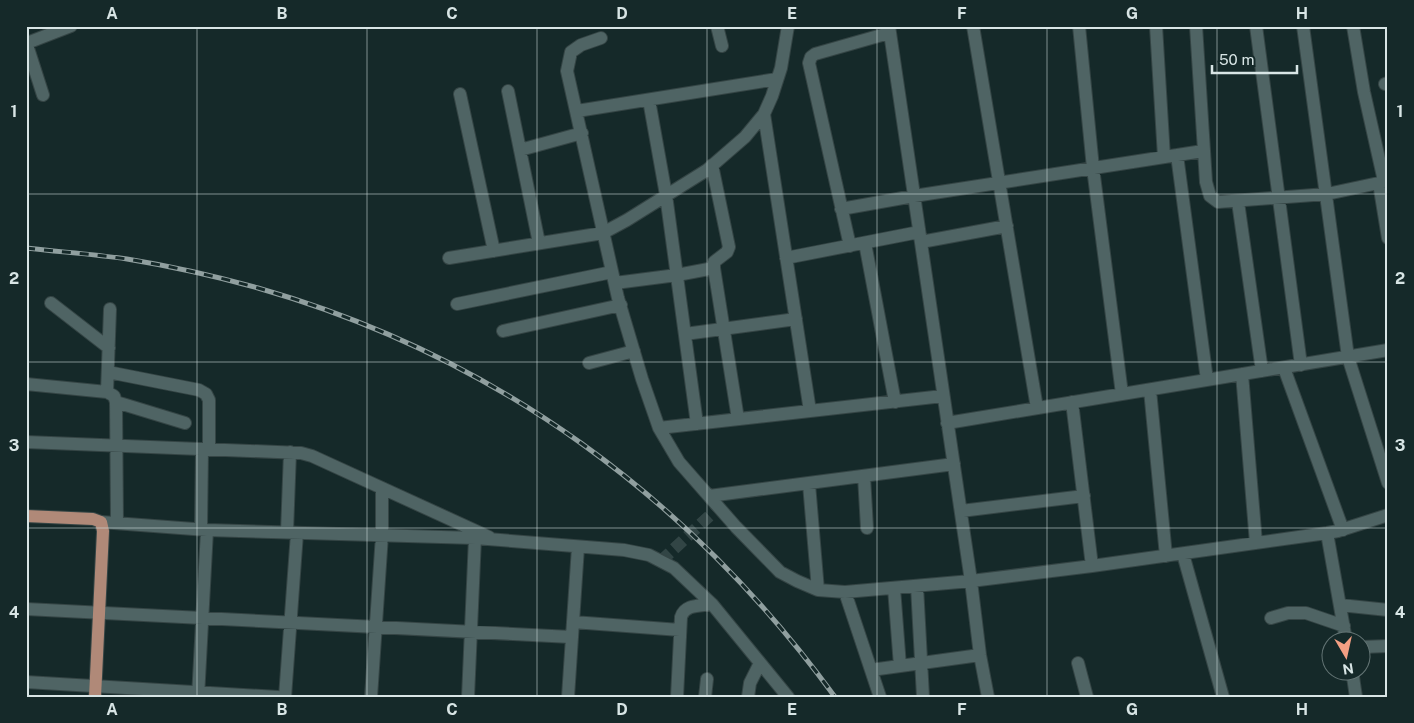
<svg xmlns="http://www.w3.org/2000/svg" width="1414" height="723" font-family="'Public Sans',sans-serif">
  <rect width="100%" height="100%" fill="#152929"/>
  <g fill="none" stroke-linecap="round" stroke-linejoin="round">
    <path stroke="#324545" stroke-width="12" stroke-dasharray="12 6" stroke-linecap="butt" d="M661,561l58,-54"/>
    <defs>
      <path id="minor" d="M717,26l5,20
        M889,26l82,555 9,74 8,42
        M973,26l64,382
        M1079,26l14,142 29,226
        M1156,26l8,131
        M1196,26l10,156 4,14 8,6 109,-8 61,-13
        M1256,26l45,339
        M1303,26l45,331 40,126
        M1353,26l11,66 20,89
        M601,38l-20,7 -10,7 -4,19 51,227 24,81 17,49 20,34 57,65 44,45 17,9 21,9 27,2 126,-11 121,-15 235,-33 11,-2 50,-16
        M26,42l17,53
        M27,43l44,-17
        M1385,84l3,-1
        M508,91l31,152
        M460,94l34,157
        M649,100l17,95 31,229
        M577,111l200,-32
        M764,114l46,297
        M520,150l62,-17
        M1177,155l30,225
        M712,165l17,82 -2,5 -13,10v6l24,151
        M1379,183l9,55
        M1238,202l24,169
        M841,209l73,-13 289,-45
        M921,242l86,-16
        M865,243l30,159
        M850,246l-41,-183 2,-6 4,-3 74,-21
        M449,258l154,-25 24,-13 80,-50 38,-33 19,-23 8,-18 9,-28 7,-42
        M786,258l133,-26
        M615,283l62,-8 37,-7
        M51,303l58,45
        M457,304l155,-32
        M503,331l118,-26
        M685,334l111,-15
        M589,363l45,-12
        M1284,368l59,162
        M108,372l91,18 7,4 3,6v49
        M1242,374l14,169
        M26,384l81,8 7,4 2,6 1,121
        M1150,390l16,166
        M107,392l3,-83
        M116,402l69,21
        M1072,402l20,164
        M947,423l441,-73
        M659,428l284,-32
        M26,442l275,11 11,3 177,81
        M864,476l3,52
        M809,484l9,106
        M709,496l245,-32
        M961,511l123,-15
        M101,522l106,8 268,8 149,12 25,5 25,13 38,36 76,93
        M201,529l1,-80
        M287,532l3,-80
        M1327,533l19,107
        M1183,554l40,143
        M917,586l6,111
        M894,588l6,78
        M845,592l35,105
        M1340,605l48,5
        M26,609l545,28
        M1271,618l17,-5h18l38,13
        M573,622l107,8
        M1362,647l26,-1
        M1078,663l9,34
        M871,670l109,-15
        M1352,670l4,27
        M26,682l252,15
        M198,697l9,-167
        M285,697l12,-164
        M371,697l11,-162v-47
        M468,697l7,-159
        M568,697l10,-150
        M677,697l4,-80c4,-13 19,-11 31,-13
        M705,697l2,-18
        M748,697l2,-14 10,-20"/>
      <path id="major" d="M26,516l67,3 8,3 2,9 -8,166"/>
    </defs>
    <use href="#minor" stroke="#354545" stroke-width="14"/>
    <use href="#major" stroke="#354545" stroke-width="14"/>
    <use href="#minor" stroke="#4f6464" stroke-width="12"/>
    <use href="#major" stroke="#b08978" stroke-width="12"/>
    <defs>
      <path id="rail" d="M26,248c34,4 67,6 101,11 43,7 88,17 131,29 238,68 432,210 577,409"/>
    </defs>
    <use href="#rail" stroke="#909f9f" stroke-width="5"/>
    <use href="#rail" stroke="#152929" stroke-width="3" stroke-dasharray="9" stroke-linecap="butt"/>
  </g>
  <path fill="none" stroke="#d8e5e5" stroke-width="1" stroke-opacity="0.55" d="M197,26v671M367,26v671M537,26v671M707,26v671M877,26v671M1047,26v671M1217,26v671M26,194h1362M26,362h1362M26,528h1362"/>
  <rect width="1414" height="723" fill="none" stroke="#152929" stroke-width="55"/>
  <g transform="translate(1346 656) rotate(171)"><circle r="24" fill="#152929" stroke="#637474"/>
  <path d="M0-4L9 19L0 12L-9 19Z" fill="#f39f83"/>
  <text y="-8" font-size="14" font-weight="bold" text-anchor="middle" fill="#d8e5e5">N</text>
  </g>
  <path d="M1212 65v8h85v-8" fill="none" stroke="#d8e5e5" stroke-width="2.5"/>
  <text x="1219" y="65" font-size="15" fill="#d8e5e5" stroke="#152929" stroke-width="4" paint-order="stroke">50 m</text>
  <rect x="28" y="28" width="1358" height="668" fill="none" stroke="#d8e5e5" stroke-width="2"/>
  <g font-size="16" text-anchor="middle" font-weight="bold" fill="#d8e5e5">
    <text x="112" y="19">A</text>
    <text x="282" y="19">B</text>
    <text x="452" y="19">C</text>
    <text x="622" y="19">D</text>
    <text x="792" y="19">E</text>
    <text x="962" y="19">F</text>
    <text x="1132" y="19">G</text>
    <text x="1302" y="19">H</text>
    <text x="14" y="117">1</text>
    <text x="1400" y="117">1</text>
    <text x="14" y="284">2</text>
    <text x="1400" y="284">2</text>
    <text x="14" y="451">3</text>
    <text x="1400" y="451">3</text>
    <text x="14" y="618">4</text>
    <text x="1400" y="618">4</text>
    <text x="112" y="715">A</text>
    <text x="282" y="715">B</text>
    <text x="452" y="715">C</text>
    <text x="622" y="715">D</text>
    <text x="792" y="715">E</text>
    <text x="962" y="715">F</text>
    <text x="1132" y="715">G</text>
    <text x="1302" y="715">H</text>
  </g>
</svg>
